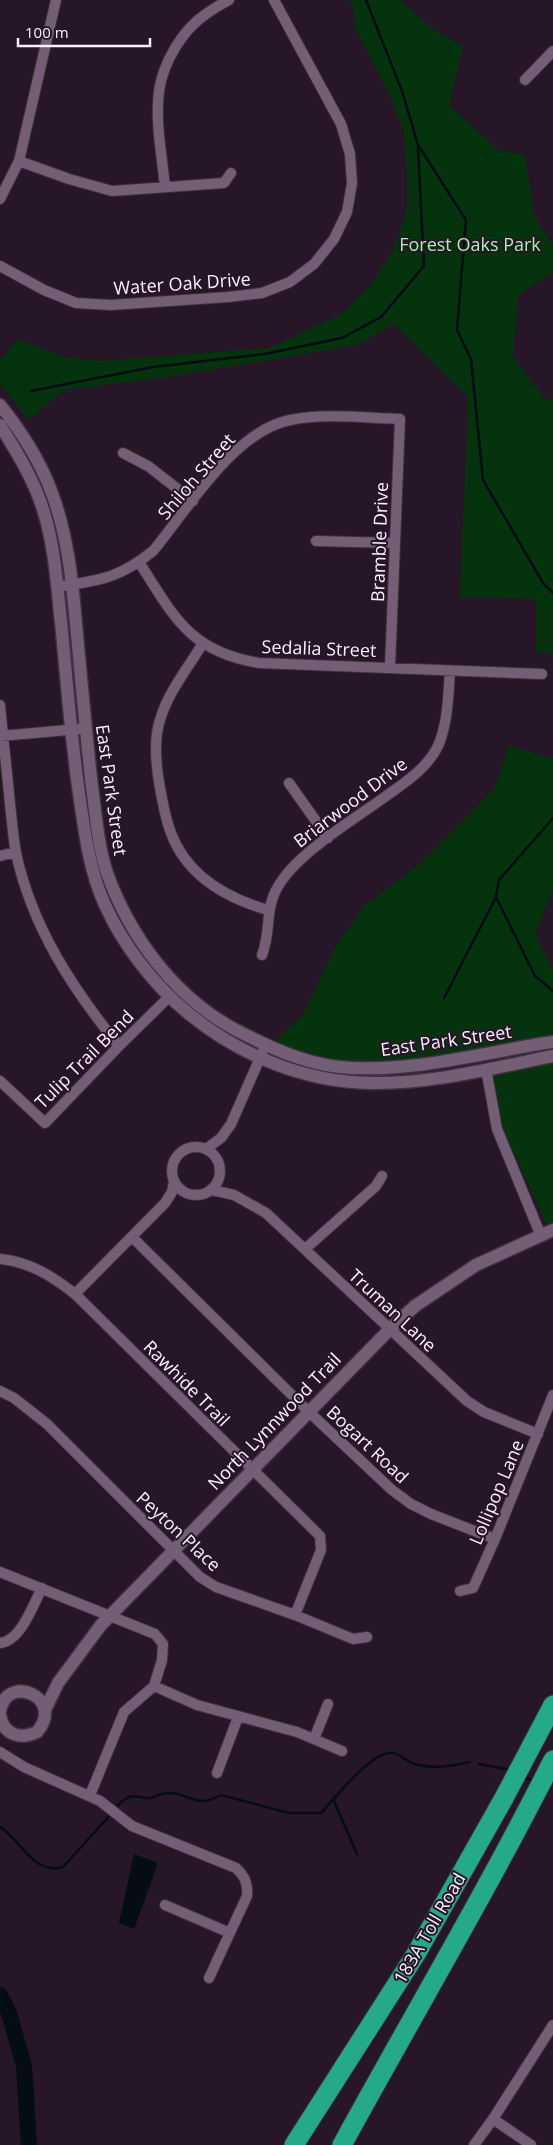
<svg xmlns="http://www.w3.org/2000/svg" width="553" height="2145" font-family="'Open Sans',sans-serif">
  <rect width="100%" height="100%" fill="#271528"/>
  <path fill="#05330d" d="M349,0h51l33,29 30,18 -14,58 49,45 27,5 9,61 19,29v27l-35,24 -5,60 31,42 9,2v257l-6,-5h-11v-53l-76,-2 8,-200 -74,-73 -36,21 -190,32 -104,13 -35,30 -29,-36v-24l18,-21 46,18 34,4 172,-13 71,-34 29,-28 22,-34 15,-41v-40l-4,-42 -13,-33 -35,-68 -1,-16z
    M509,746l44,12v132l-18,44 18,36v68l-169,27 -58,-5 -54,-16 31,-29 33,-70 29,-40 55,-41 74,-75z
    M553,1060v163l-6,2 -46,-101 -9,-48 6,-5z"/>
  <path fill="#030d13" d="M134,1854l24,9 -24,66 -15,-6z"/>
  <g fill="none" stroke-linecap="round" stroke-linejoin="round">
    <path stroke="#030d13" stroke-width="2.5" d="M366,0l36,91 16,54 48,75 -9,110 14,29 12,121 60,103 10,10
      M31,391l122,-24 111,-13 78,-16 39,-21 43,-51 -6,-119
      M496,897l39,79 18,15
      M444,998l52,-101 3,-17 54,-62
      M479,1764l32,6
      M522,1776l11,5
      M334,1801l23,53
      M116,1808c5,-7 13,-14 23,-11 3,0 7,2 11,1 7,-2 11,-6 19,-5 23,1 27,16 52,2l68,18h32c14,-15 50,-61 70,-60 8,0 14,7 21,10 20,7 38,3 58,-1
      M0,1827c22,14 33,48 63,40l49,-54"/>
    <path stroke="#030d13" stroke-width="16" d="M0,1995l9,18 15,53 5,79"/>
    <defs>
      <path id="minor" d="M525,80l28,-29
        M19,161l50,18 43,12 112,-8 7,-10
        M165,187c-3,-31 -10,-65 -6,-96 4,-28 23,-61 47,-77 7,-5 15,-10 23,-14
        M0,199l19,-38 37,-161
        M0,266l44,24 32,13 35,2 117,-8 34,-4 28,-11 24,-18 20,-25 13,-27 5,-29 -2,-29 -9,-30 -67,-124
        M123,453l25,13 45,35
        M316,541l78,2
        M139,562c35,55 51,90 120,101l283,11
        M57,587c43,-7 61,-8 96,-36 35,-42 81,-120 137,-131 36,-7 74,-2 110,-1l-10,248
        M203,643c-15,25 -35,49 -43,77 -7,21 -4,46 0,68 3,15 5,30 11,45 16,43 55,65 97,77
        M0,705c3,33 7,66 10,99 2,16 3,33 6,49 16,74 56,135 103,193
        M0,736l79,-7
        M289,783l39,55
        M0,856l16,-4
        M262,955c11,-29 0,-48 21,-76 21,-30 76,-63 106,-85 18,-13 39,-27 49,-48 10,-23 10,-49 12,-74
        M486,1069l11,60 44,107
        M0,1081l45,42 74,-77 51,-50
        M172 1171a24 24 0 1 1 48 0a24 24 0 1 1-48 0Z
        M206,1149l15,-11 10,-14 32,-73
        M212,1190l22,5 32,18 201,188 17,11 54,22
        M132,1237l177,175 83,78 19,14 20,10 64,25
        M305,1249l71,-63 6,-10
        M0,1259c30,3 52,17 75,35l245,242 1,14 -26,65
        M75,1294l90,-91 7,-11 2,-11
        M0,1391l14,7 33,26 153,153 16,10 79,28 58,24 14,-2
        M0,1572l155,62 8,10 -1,16 -8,26 -30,26 -34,83
        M460,1591l13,-3 22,-49 58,-144
        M0,1643c21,-2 33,-38 42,-55
        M154,1686l43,19 100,27 45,19
        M314,1739l14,-35
        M0,1752l24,15 76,34 32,25 104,42c9,8 12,16 11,28l-38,82
        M217,1773l21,-56
        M165,1905l65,28
        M493,2119l38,26
        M474,2145l19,-26 60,-94"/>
      <path id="tertiary" d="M0,405c20,25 38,52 50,83 17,43 22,90 26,136 5,54 10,109 16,163 4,29 6,59 15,86 23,64 67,123 127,156 33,17 68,34 105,38 72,7 144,-15 214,-25
        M0,425c18,29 36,58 45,91 10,34 12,71 16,106 6,60 10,119 19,178 5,35 10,72 25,105 18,40 49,80 83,108 51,42 116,69 183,70 61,1 122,-15 182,-27
        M45,1710l13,-27 43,-58 288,-295 26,-24 61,-41 77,-35
        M0,1711c7,-39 66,-13 37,21 -16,8 -34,3 -37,-17"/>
      <path id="motorway" d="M294,2145l122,-191 88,-156 49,-93
        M342,2145c70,-128 145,-254 211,-385"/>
    </defs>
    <use href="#minor" stroke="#3e3140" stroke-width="12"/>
    <use href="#tertiary" stroke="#3e3140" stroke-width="15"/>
    <use href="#motorway" stroke="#3e3140" stroke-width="21"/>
    <use href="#minor" stroke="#745e76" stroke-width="10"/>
    <use href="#tertiary" stroke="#745e76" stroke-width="12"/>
    <use href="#motorway" stroke="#24a98a" stroke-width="19"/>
  </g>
  <g text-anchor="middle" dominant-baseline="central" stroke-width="4" stroke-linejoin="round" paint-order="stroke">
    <g font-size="18" fill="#a0f5a5" stroke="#271528">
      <text x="470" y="244">Forest Oaks Park</text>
    </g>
    <g font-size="18" fill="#fbeefc" stroke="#271528">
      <text transform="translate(182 283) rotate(-4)">Water Oak Drive</text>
      <text transform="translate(196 476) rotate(-49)">Shiloh Street</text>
      <text transform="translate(379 542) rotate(-88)">Bramble Drive</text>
      <text transform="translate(319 648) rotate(2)">Sedalia Street</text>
      <text transform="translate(112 790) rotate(82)">East Park Street</text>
      <text transform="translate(350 802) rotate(-37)">Briarwood Drive</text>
      <text transform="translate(446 1040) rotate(-8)">East Park Street</text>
      <text transform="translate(84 1059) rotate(-45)">Tulip Trail Bend</text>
      <text transform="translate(393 1310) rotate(43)">Truman Lane</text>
      <text transform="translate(187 1383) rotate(45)">Rawhide Trail</text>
      <text transform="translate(274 1421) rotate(-46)">North Lynnwood Trail</text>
      <text transform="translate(368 1444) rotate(43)">Bogart Road</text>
      <text transform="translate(496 1492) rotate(-67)">Lollipop Lane</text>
      <text transform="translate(179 1531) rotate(43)">Peyton Place</text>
      <text transform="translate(429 1928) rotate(-60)">183A Toll Road</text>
    </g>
  </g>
  <path d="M18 38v8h132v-8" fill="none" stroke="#fbeefc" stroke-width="2.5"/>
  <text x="25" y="38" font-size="15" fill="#fbeefc" stroke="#271528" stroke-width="4" paint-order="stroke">100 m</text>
</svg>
